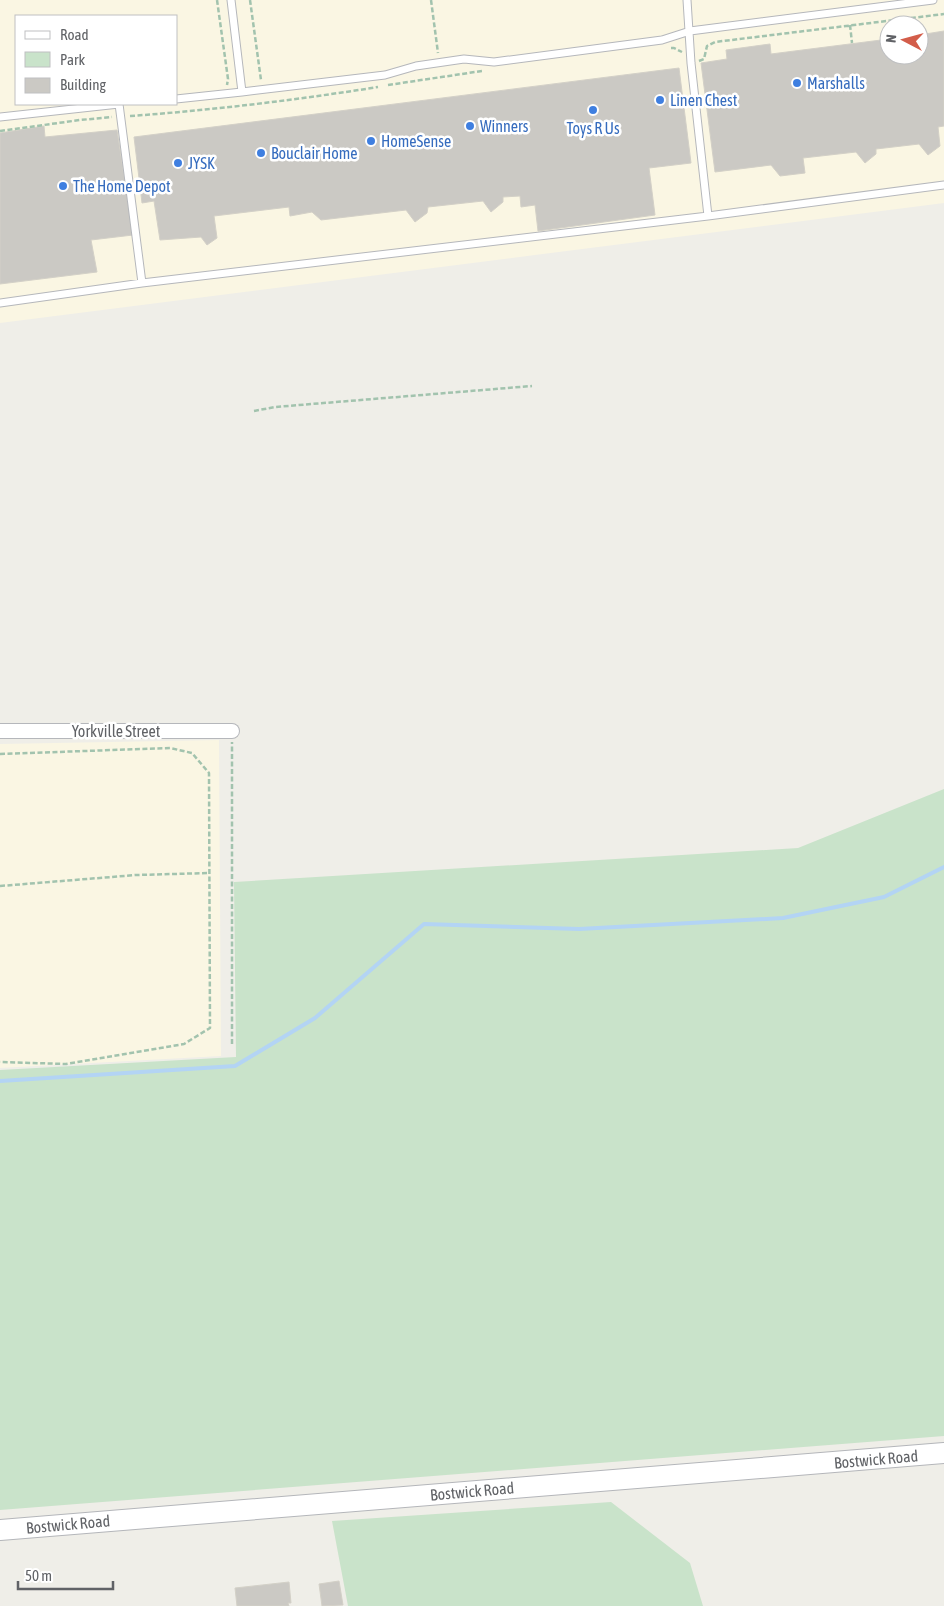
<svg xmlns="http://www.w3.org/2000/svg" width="944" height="1606" font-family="'Asap Condensed',sans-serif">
  <rect width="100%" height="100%" fill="#efeee8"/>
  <path fill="#faf6e3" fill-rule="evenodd" d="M0,0h944v203l-944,120zM16,16h160v88h-160zM889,25h30v30h-30z
    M219,740l2,316 -221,12v-324z"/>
  <path fill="#c9e3ca" d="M944,789v647l-944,74v-440l236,-13 -2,-175 564,-34z
    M611,1502l79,61 13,43h-355l-16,-85z"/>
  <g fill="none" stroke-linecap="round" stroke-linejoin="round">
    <path stroke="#b3d4f4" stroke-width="4" d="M0,1081l235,-15 80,-48 109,-94 155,5 204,-11 101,-21 60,-30"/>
  </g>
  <path fill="#cbc9c4" stroke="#d3d0c7" d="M944,31v95l-6,1 2,19 -12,9 -9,-11 -43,5v5l-11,9 -9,-11 -53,6 2,15 -25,3 -9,-11 -56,7 -14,-109 26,-4 -1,-9 44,-6 1,10 118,-15v16h30v-20z
    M679,68l12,95 -42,5 6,47 -117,16 -3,-26 -14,2 -1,-11 -17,1v5l-12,10 -8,-11 -55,6 -1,6 -12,9 -9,-12 -85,10 -9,-8 -22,4 -1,-9 -75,9 3,22 -10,7 -6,-8 -41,3 -6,-39 -12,2 -8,-66z
    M44,126l1,11 72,-7 16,105 -42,5 6,32 -97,12v-151z
    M339,1581l4,24 -21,1 -3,-22z
    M289,1582l2,21h-3l1,3h-52l-2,-18z"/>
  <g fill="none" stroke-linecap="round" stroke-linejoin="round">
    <defs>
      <path id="lane" d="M687,0l4,63 17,153
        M242,92l143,-17 31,-9 48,-7 30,3 168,-22 28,-9 243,-31
        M176,99l66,-7 -11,-92
        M0,117l119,-13
        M142,283l566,-67 236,-31
        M0,303l142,-20 -23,-179"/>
      <path id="street" d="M0,731h232"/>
      <path id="secondary" d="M0,1530l944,-77"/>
    </defs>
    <use href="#lane" stroke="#b5b7bb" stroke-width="9"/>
    <use href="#street" stroke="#b5b7bb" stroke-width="16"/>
    <use href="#secondary" stroke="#b4b6ba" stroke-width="22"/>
    <path stroke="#a2c3ae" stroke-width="2.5" stroke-dasharray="5 2.5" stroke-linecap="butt" d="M217,0l11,79 -1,6
      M250,0l11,80
      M431,0l7,53
      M850,25l2,18
      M671,48h3l8,4
      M699,61l5,-2 3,-13 8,-4 229,-28
      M388,85l94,-14
      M130,116c84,-6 166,-16 248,-29
      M0,131l80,-11 32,-3
      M254,411l21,-4 257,-21
      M0,754l170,-6 22,5 17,20 1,255 -26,16 -118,20 -66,-2
      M0,886l136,-11 73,-2
      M232,1044v-302"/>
    <use href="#lane" stroke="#fff" stroke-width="7"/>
    <use href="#street" stroke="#fff" stroke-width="14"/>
    <use href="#secondary" stroke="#fff" stroke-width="20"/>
  </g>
  <g fill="#3f7fe0" stroke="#fff" stroke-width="2">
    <circle cx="797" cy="83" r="5"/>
    <circle cx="660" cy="100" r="5"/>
    <circle cx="593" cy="110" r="5"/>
    <circle cx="470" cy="126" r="5"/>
    <circle cx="371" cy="141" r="5"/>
    <circle cx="261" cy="153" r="5"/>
    <circle cx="178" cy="163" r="5"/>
    <circle cx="63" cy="186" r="5"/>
  </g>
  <g text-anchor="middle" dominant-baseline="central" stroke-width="5" stroke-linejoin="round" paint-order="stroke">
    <g font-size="16" fill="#366cbe" stroke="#fff" text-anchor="start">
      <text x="807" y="83">Marshalls</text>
      <text x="670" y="100">Linen Chest</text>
      <text x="480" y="126">Winners</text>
      <text x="593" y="128" text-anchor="middle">Toys R Us</text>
      <text x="381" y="141">HomeSense</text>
      <text x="271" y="153">Bouclair Home</text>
      <text x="188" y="163">JYSK</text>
      <text x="73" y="186">The Home Depot</text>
    </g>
    <g font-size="16" fill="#606266" stroke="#fff">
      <text x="116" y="731">Yorkville Street</text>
      <text transform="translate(876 1459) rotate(-5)">Bostwick Road</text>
      <text transform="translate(472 1491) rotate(-5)">Bostwick Road</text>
      <text transform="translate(68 1524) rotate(-5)">Bostwick Road</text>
    </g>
  </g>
  <rect x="15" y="15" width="162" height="90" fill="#ffffff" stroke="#bfc0c2"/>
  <rect x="25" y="31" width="25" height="8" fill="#ffffff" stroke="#bfc0c2"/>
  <text x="60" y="40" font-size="15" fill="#606266">Road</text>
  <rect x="25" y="52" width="25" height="15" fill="#c9e3ca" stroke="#bfc0c2"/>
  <text x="60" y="65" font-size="15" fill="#606266">Park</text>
  <rect x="25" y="78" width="25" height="15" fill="#cbc9c4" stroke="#bfc0c2"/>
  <text x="60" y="90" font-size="15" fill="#606266">Building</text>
  <g transform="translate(904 40) rotate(276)"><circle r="24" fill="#ffffff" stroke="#bfc0c2"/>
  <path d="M0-4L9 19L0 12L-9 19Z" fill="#d35d4a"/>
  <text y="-8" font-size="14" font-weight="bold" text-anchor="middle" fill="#606266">N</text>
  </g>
  <path d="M18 1581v8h95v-8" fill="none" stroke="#606266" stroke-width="2.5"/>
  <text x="25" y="1581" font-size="15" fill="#606266" stroke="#ffffff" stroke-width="4" paint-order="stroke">50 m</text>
</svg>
